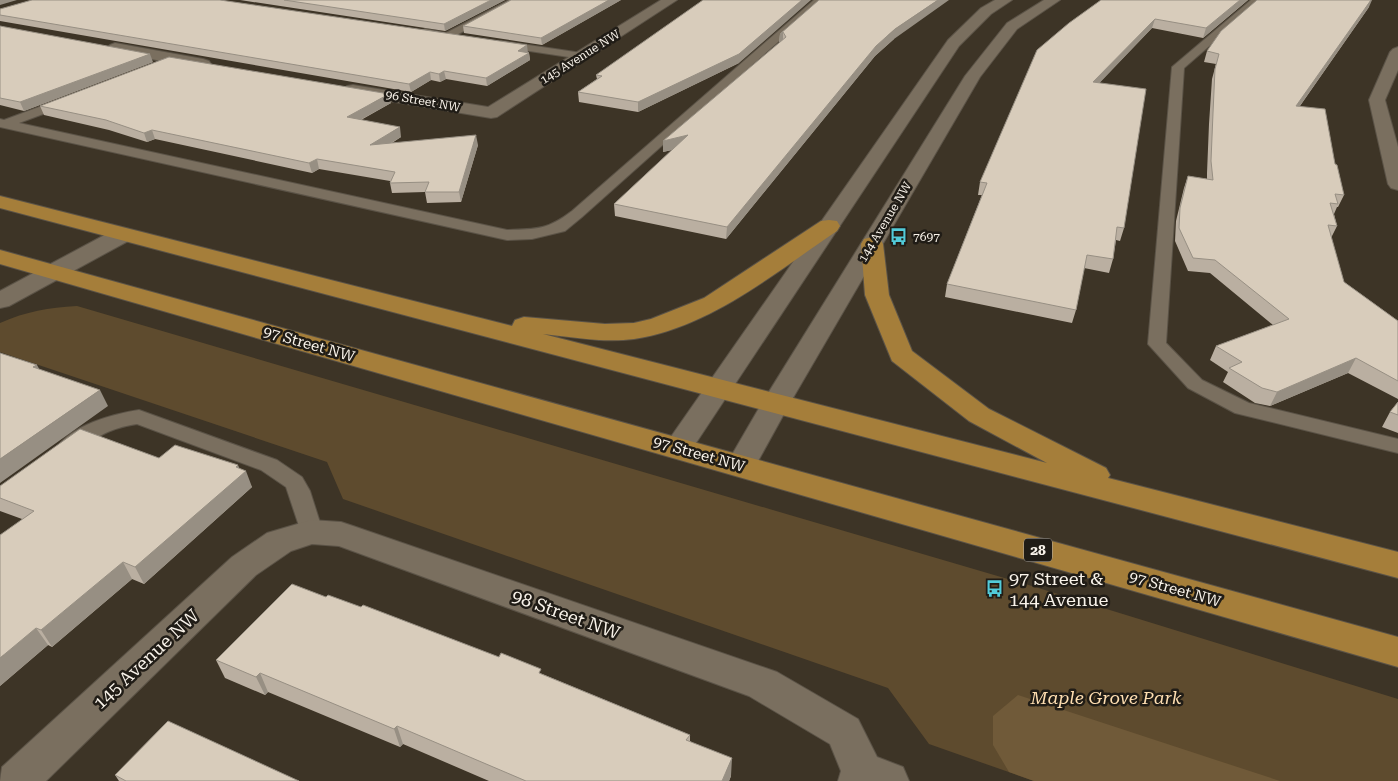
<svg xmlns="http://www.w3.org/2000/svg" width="1398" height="781" font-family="'Roboto Serif',serif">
  <rect width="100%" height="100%" fill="#3d3426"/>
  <path fill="#5e4b2e" d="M77,306l955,280 366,113v82h-364l-105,-37 -41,-56 -545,-189 -16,-37 -327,-110v-29c27,-12 48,-15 77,-17z"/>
  <path fill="#705a39" d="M1018,695l262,86h-246l-25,-9 -16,-27v-29z"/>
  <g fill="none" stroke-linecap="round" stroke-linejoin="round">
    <defs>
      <path id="service" d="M509,0h12l-70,38 -26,-3 -5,-3 5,-3 21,4z
        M814,0h11l-243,217 -17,14 -33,8 -25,1 -507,-113v-8l4,1 62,-23 6,4 -2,3 -51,19 488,107c30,-1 40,0 65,-19z
        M1251,0h11l-78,68 -18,275 36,37 47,23 149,36v14l-163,-40 -47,-25 -40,-44 24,-277z
        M501,41l81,12 6,3 -6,3 -85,-13 -1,-2z
        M139,410l138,50 25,17 8,14 13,41 -4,6 -8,3 -8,-3 -17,-51 -25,-17 -124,-46c-13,2 -25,5 -37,12 -14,7 -23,23 -41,18l-3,-5c15,-24 57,-35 83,-39z"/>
      <path id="minor" d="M661,0h16l-180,117 -6,1 -144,-24 -2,-4 2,-4 6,-1 135,22z
        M115,43l88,16 6,2 2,3 -2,3 -6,2 -93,-18 -3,-3 3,-3z
        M1398,47v23l-13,30 13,47v43l-7,-2 -3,-4 -19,-84 21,-48 3,-3z
        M311,520l30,2 12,4 424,146 81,47 19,38 26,10 6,14h-71l3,-10 -11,-27 -81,-48 -410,-150 -27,-2 -21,7 -35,24 -210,206h-46l2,-14 230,-210 35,-24z"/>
      <path id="tertiary" d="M995,0h17l-21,14 -32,32 -271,409 -10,3 -10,-3 -5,-7 5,-7 280,-401 33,-32z
        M1044,0h16l-43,29 -37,48 -190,326 -38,69 -11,3 -11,-3 -4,-7 36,-62 203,-327 42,-53z
        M122,228l8,2 3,5 -3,5 -121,66 -9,2v-17l114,-61z"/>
      <path id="primary" d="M0,196l512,130 3,-6 9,-3 81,7 29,-1 17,-4 53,-21 117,-77 8,-1 8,1 3,5 -3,5c-61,41 -128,97 -203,108 -30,4 -61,-2 -91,-5l504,129 -78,-42 -77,-60 -27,-66 -4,-51 3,-5 8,-2 8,2 3,5 6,51 23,56 77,58 117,59 4,7 -2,3 290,74v26l-1398,-370z
        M0,250l1398,387v30l-1398,-403z"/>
    </defs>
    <use href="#service" stroke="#5b5347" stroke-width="2"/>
    <use href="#minor" stroke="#5b5347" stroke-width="2"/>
    <use href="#tertiary" stroke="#5b5347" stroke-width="2"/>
    <use href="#primary" stroke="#5b5347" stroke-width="2"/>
    <use href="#service" fill="#7a6f5f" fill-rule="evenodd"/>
    <use href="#minor" fill="#7a6f5f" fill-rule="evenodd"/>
    <use href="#tertiary" fill="#7a6f5f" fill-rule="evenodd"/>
    <use href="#primary" fill="#a57e3a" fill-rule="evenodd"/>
  </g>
  <path fill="#baafa1" d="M240,0h265l-60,31z
    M621,0l-79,45 -78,-12 -1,-7z
    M819,0l75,39 -19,17 -149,183 -111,-23 -1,-12 58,-54 -9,2v-11l116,-98 1,-9z
    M1101,0h147l-45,38 -51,-10 -53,55 25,145 -4,13 -4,-1 -3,19 -4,14 -25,-5 -8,42 -4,13 -127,-26 2,-13 35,-89h-4l2,-13z
    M1369,7l-69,99 35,58 9,31 -6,12h-1l-3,7 3,12 -6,12 13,44 54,39v78l-50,-26 -78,33 -15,-3 -32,-21 5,-10 -18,-12 6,-14 57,-21 -63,-52 -22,-2 -13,-30 1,-20 8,-33 4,-12 19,3v-6l2,-49 3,-45 4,-15 -12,-2 3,-11z
    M0,9l528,43 1,1 1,7 -43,26 -41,-7 -6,3 -9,-2 -20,12 -411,-71z
    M0,26l153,36 -129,49 -24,-6z
    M739,63l-101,49 -59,-10 -1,-10 19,-13 -1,-4z
    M391,103l-30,17 40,17 -9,6 86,2 -17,57 -34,1 -2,-11 -33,1 -2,-10v-2l-71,-12 -7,4 -157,-34 -8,3 -38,-12 -65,-15 -4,-9z
    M1398,402v31l-16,-6 8,-15z
    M159,458l80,11 13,18 -108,97 -12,-5 -80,68 -4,-2 -48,41 22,-167 -22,-8v-25z
    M326,597l216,77 148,61v6l41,35 -2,5h-240l-86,-37 -3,3 -132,-55 -3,3 -40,-17 -9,-18z
    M115,775l184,6h-180z"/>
  <path fill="#978f83" d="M0,0h17l-17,5z
    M491,0h14l-60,31 -1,-7z
    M609,0h12l-79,45 -1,-7z
    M802,0h9l-72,63 -101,49v-10z
    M938,0h11l-55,39 -19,17 -149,183 1,-12 149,-181 19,-17z
    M1240,0h8l-45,38 3,-10z
    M1371,0h1l-3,7 -77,110 4,-11z
    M1155,19l-3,9 -62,65 3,-11z
    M783,32v10l-4,1 1,-9z
    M527,45l1,8 -10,-2z
    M529,53l1,7 -43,26 -1,-8z
    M150,54l3,8 -129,49 -4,-9z
    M444,71l2,8 -6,3 -1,-8z
    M430,72l1,8 -20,12 -2,-8z
    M389,94l2,9 -42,23 -2,-9z
    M400,127l1,10 -29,17 -2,-9z
    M152,130l3,9 -8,3 -3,-9z
    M476,135l2,10 -17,57 -2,-10z
    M688,135v11l-25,6v-11z
    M317,159l2,10 -7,4 -3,-10z
    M1356,358l-8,15 -78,33 7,-14z
    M37,365l9,16 -13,-14z
    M100,390l8,16 -108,77v-24z
    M238,465l4,9 4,-3 6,16 -108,97 -9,-17z
    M123,562l9,17 -80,68 -11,-17z
    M36,628l12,17 -48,41v-28z
    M260,673l8,19 -3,3 -9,-18z
    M397,726l6,18 -3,3 -6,-18z
    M732,758l-1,18 -2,5h-7z"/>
  <path fill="#d8ccbb" stroke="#978f83" d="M32,0h188l307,45 -9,6 11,2 -43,25 -42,-7 -5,3 -9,-2 -21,12 -409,-69v-6z
    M284,0h207l-47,24z
    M511,0h98l-68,38 -78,-12z
    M703,0h99l-63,54 -101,48 -60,-10 24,-16 -6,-1z
    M819,0h119l-43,29 -19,17 -149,181 -113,-23 74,-69 -25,6 123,-104 -3,-5 -3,2z
    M1101,0h139l-34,28 -51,-9 -62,63 53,7 -22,139 -7,-1 -4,32 -26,-4 -11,55 -129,-26 40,-101 -7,-1 57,-132 32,-27z
    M1257,0h114l-75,106 29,3 10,55 2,1 7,30 -9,-1 3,10 -8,-1 7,23 -9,-1 16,57 54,39v60l-42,-23 -79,34 -15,-4 -33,-20 13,-6 -26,-16 73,-27 -74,-59 -22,-2 -14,-30 1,-20 8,-32 25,4 -2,-19 2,-48 2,-44 4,-15 -12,-3 14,-20z
    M0,26l150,28 -130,48 -20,-4z
    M169,57l220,37 -42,23 53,10 -30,18 106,-10 -17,57h-34l4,-10 -39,1 5,-11 -78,-13 -8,4 -157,-33 -8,3 -38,-13 -66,-14z
    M0,353l37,12 -4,2 67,23 -100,69z
    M1398,402v13l-8,-3z
    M80,429l79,29 16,-13 63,20 -2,2 10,4 -111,96 -12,-5 -82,68 -5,-2 -36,30v-123l34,-24 -34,-13v-12z
    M292,584l34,13 2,-2 33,12 2,-2 136,52 2,-4 40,16 -2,4 151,62 -4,5 46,18 -10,23h-196l-129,-55 -3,3 -134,-56 -4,4 -40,-17z
    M168,721l131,60h-173l-11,-6z"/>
  <defs>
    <symbol id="bus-bare" viewBox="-9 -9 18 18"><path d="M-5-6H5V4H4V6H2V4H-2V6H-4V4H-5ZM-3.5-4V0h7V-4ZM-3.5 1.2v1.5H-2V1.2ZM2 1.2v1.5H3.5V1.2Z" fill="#52cbd9" stroke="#201c16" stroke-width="2.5" paint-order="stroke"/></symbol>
  </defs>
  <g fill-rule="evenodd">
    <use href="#bus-bare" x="886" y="224" width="25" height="25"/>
    <use href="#bus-bare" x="982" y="576" width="25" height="25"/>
  </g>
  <g text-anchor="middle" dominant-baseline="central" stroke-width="5" stroke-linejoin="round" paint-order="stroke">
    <g font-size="12" fill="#f9f3ea" stroke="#201c16">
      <text transform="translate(580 57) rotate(-32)">145 Avenue NW</text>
      <text transform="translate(423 101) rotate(10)">96 Street NW</text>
      <text transform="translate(885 222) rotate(-59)">144 Avenue NW</text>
    </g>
    <g font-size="12" fill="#f9f3ea" stroke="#201c16" text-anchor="start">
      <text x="913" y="237">7697</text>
    </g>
    <rect fill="#201c16" stroke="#b8b2aa" stroke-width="1" x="1024" y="538.5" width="28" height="23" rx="4"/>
    <g font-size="14" font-weight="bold" fill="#f9f3ea">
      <text x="1038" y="550">28</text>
    </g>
    <g font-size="15" fill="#f9f3ea" stroke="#201c16">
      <text transform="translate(309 344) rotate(16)">97 Street NW</text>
      <text transform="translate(699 454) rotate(16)">97 Street NW</text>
      <text transform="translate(1175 589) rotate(16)">97 Street NW</text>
    </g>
    <g font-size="18" fill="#f9f3ea" stroke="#201c16" text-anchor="start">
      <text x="1009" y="578">97 Street &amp;<tspan x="1009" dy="21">144 Avenue</tspan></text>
    </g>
    <g font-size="18" fill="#f9f3ea" stroke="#201c16">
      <text transform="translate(566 614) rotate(20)">98 Street NW</text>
      <text transform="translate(146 659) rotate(-43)">145 Avenue NW</text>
    </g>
    <g font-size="18" font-style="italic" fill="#fedeb1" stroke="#201c16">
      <text x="1106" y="697">Maple Grove Park</text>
    </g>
  </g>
</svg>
